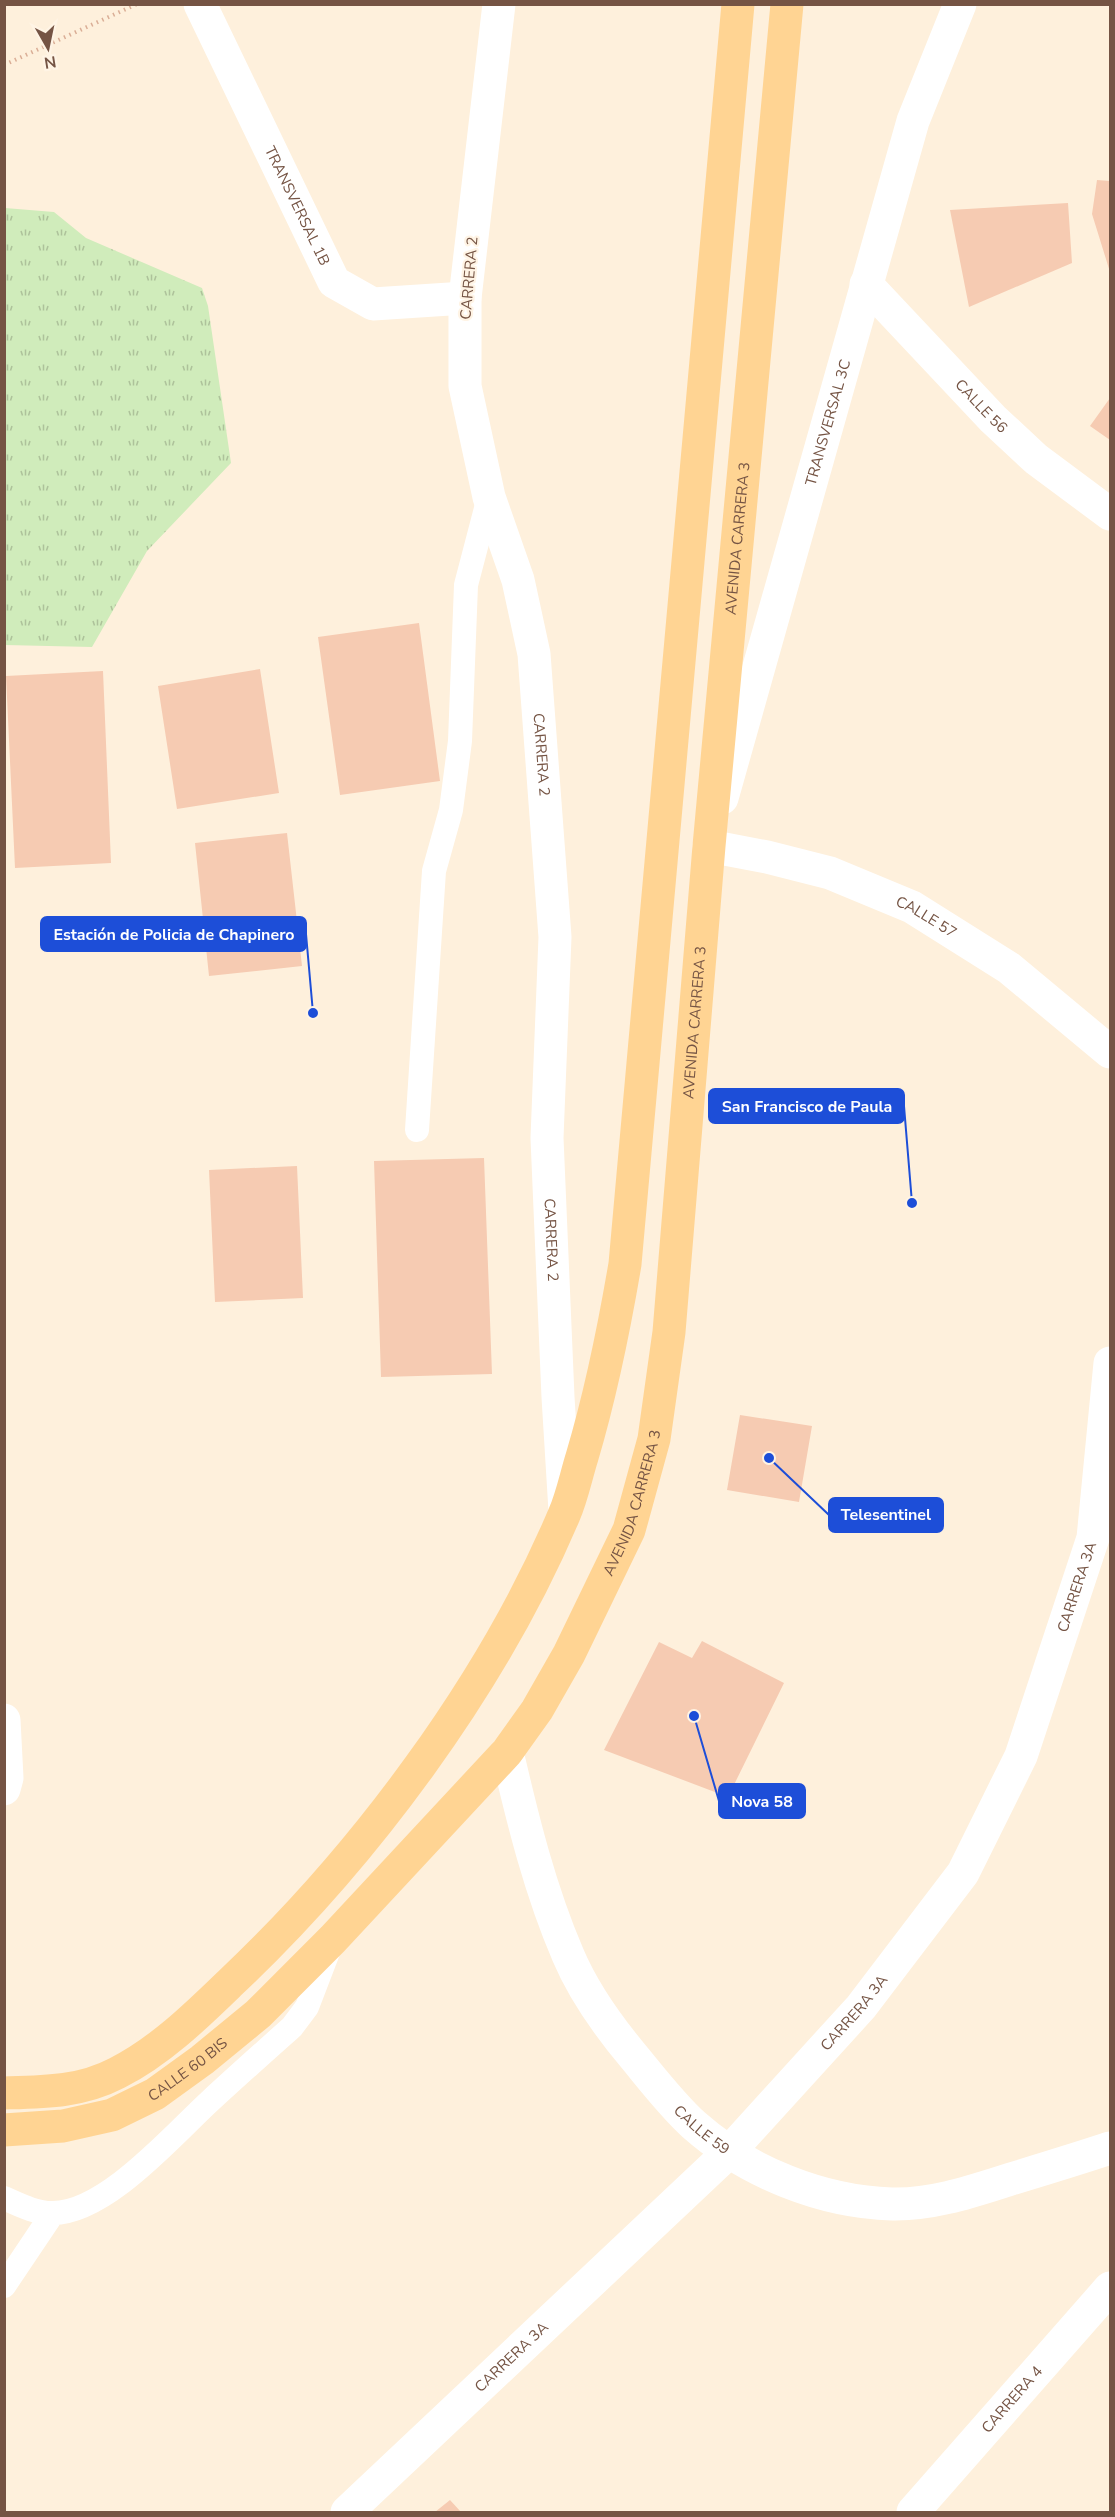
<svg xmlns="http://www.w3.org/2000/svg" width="1115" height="2517" font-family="'Nunito Sans',sans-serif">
  <defs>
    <pattern id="grass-tufts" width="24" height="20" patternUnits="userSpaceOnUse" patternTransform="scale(1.5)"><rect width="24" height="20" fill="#d0ecbb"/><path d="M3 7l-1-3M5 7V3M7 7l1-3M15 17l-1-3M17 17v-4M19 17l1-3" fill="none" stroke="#adc29a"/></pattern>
  </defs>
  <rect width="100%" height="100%" fill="#fef0dc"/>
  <path fill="url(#grass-tufts)" d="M5,208l49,4 32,26 116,50 6,18 23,157 -84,88 -55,96 -87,-2z"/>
  <path fill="#f6cbb2" d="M1097,180l13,1v91l-18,-58z
    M1068,203l4,60 -103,44 -19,-97z
    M1110,398v42l-20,-14z
    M419,623l21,158 -100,14 -22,-158z
    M260,669l19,124 -102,16 -19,-123z
    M103,671l8,192 -96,5 -9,-192z
    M287,833l15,133 -93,10 -14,-133z
    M484,1158l8,216 -111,3 -7,-216z
    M297,1166l6,132 -88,4 -6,-132z
    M740,1415l72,11 -13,76 -72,-12z
    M702,1641l82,42 -56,114 -124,-47 55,-108 33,16z
    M450,2500l11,12h-26z"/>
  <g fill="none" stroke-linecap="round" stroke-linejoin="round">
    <path stroke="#daae96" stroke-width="4" stroke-dasharray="1.5 4.5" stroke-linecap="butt" d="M4,65l133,-61"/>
    <path stroke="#fff" stroke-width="24" d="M417,1130l17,-259 17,-61 9,-69 6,-156 23,-88
      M4,2198c16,7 31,15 48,15 53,1 121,-78 158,-112 27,-25 54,-49 82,-74l15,-20 23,-60
      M4,2286l49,-73"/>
    <g stroke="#fff" stroke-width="33">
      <path id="s1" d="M200,4l134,278 39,22 92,-6"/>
      <path id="s2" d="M499,4l-34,294v88l24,111 29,83 16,74 21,283 -8,201 11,259 7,114"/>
      <path id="s3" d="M866,284l127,135 43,40 74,55"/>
      <path id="s4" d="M709,846l58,11 63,16 82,34 97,61 101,84"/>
      <path d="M4,1720l3,58 -3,11"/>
      <path id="s5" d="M507,1752c16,69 33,138 61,203 16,38 40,71 66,102 19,23 38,48 60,68 53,47 128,77 198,79 41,1 81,-13 119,-25 33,-10 66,-20 99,-31"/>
      <path id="s6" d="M347,2512l382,-360 132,-145 102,-134 58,-117 72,-218 17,-175"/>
    </g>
    <g stroke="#fff" stroke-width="33">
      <path id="s7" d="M722,798l191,-677 47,-117"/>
      <path id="s8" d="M913,2512l197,-224"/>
    </g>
    <g stroke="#ffd493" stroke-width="33">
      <path d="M4,2093c40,-1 77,-1 113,-20 42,-21 79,-57 112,-89 134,-126 263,-299 335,-469 8,-18 12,-39 18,-58 19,-64 32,-128 43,-193l113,-1260"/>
      <path id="s9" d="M4,2130l59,-4 49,-11 43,-21 47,-34 56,-46 75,-75 174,-187 30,-42 32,-56 60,-124 25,-91 15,-107 40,-486 78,-842"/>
    </g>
  </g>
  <g text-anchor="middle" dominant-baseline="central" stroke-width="4.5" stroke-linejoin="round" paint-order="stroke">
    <g font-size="15" fill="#755444" stroke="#fff4e5">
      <text stroke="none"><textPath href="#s1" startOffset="224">TRANSVERSAL 1B</textPath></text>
      <text transform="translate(469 278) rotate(-85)">CARRERA 2</text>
      <text stroke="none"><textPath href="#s3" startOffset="168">CALLE 56</textPath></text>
      <text stroke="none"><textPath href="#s7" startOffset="390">TRANSVERSAL 3C</textPath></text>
      <text stroke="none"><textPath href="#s9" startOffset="1902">AVENIDA CARRERA 3</textPath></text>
      <text stroke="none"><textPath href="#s2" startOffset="762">CARRERA 2</textPath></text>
      <text stroke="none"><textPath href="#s4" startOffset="230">CALLE 57</textPath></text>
      <text stroke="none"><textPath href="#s9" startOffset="1416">AVENIDA CARRERA 3</textPath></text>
      <text stroke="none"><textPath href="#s2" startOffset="1248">CARRERA 2</textPath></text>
      <text stroke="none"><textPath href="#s9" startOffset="930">AVENIDA CARRERA 3</textPath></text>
      <text stroke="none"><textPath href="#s6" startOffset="1198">CARRERA 3A</textPath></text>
      <text stroke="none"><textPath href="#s6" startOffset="712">CARRERA 3A</textPath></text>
      <text stroke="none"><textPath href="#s9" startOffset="198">CALLE 60 BIS</textPath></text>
      <text stroke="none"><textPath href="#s5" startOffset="434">CALLE 59</textPath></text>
      <text stroke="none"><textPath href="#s6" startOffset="226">CARRERA 3A</textPath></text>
      <text stroke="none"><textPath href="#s8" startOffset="150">CARRERA 4</textPath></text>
    </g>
  </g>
  <path fill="none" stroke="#1d4ed8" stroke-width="2" d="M313 1013L306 934M912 1203L904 1106M769 1458L829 1515M694 1716L719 1801"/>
  <g fill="#1d4ed8" stroke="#fff4e5" stroke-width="2">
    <circle cx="313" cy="1013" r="6"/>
    <circle cx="912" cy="1203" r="6"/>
    <circle cx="769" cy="1458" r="6"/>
    <circle cx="694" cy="1716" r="6"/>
  </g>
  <g fill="#1d4ed8" stroke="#1d4ed8" stroke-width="2">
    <rect x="41" y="917" width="265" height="34" rx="6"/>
    <rect x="709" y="1089" width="195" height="34" rx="6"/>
    <rect x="829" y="1498" width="114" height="34" rx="6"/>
    <rect x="719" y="1784" width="86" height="34" rx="6"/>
  </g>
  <g font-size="16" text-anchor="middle" font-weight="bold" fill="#fff">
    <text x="174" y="940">Estación de Policia de Chapinero</text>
    <text x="807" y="1112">San Francisco de Paula</text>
    <text x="886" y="1520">Telesentinel</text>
    <text x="762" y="1807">Nova 58</text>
  </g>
  <rect width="1115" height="2517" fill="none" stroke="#755444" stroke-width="12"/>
  <g transform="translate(48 48) rotate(171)" stroke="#fff4e5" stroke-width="4.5" paint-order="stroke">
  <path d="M0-4.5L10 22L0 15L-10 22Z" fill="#755444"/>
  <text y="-9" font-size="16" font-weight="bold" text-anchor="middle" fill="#755444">N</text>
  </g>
</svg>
